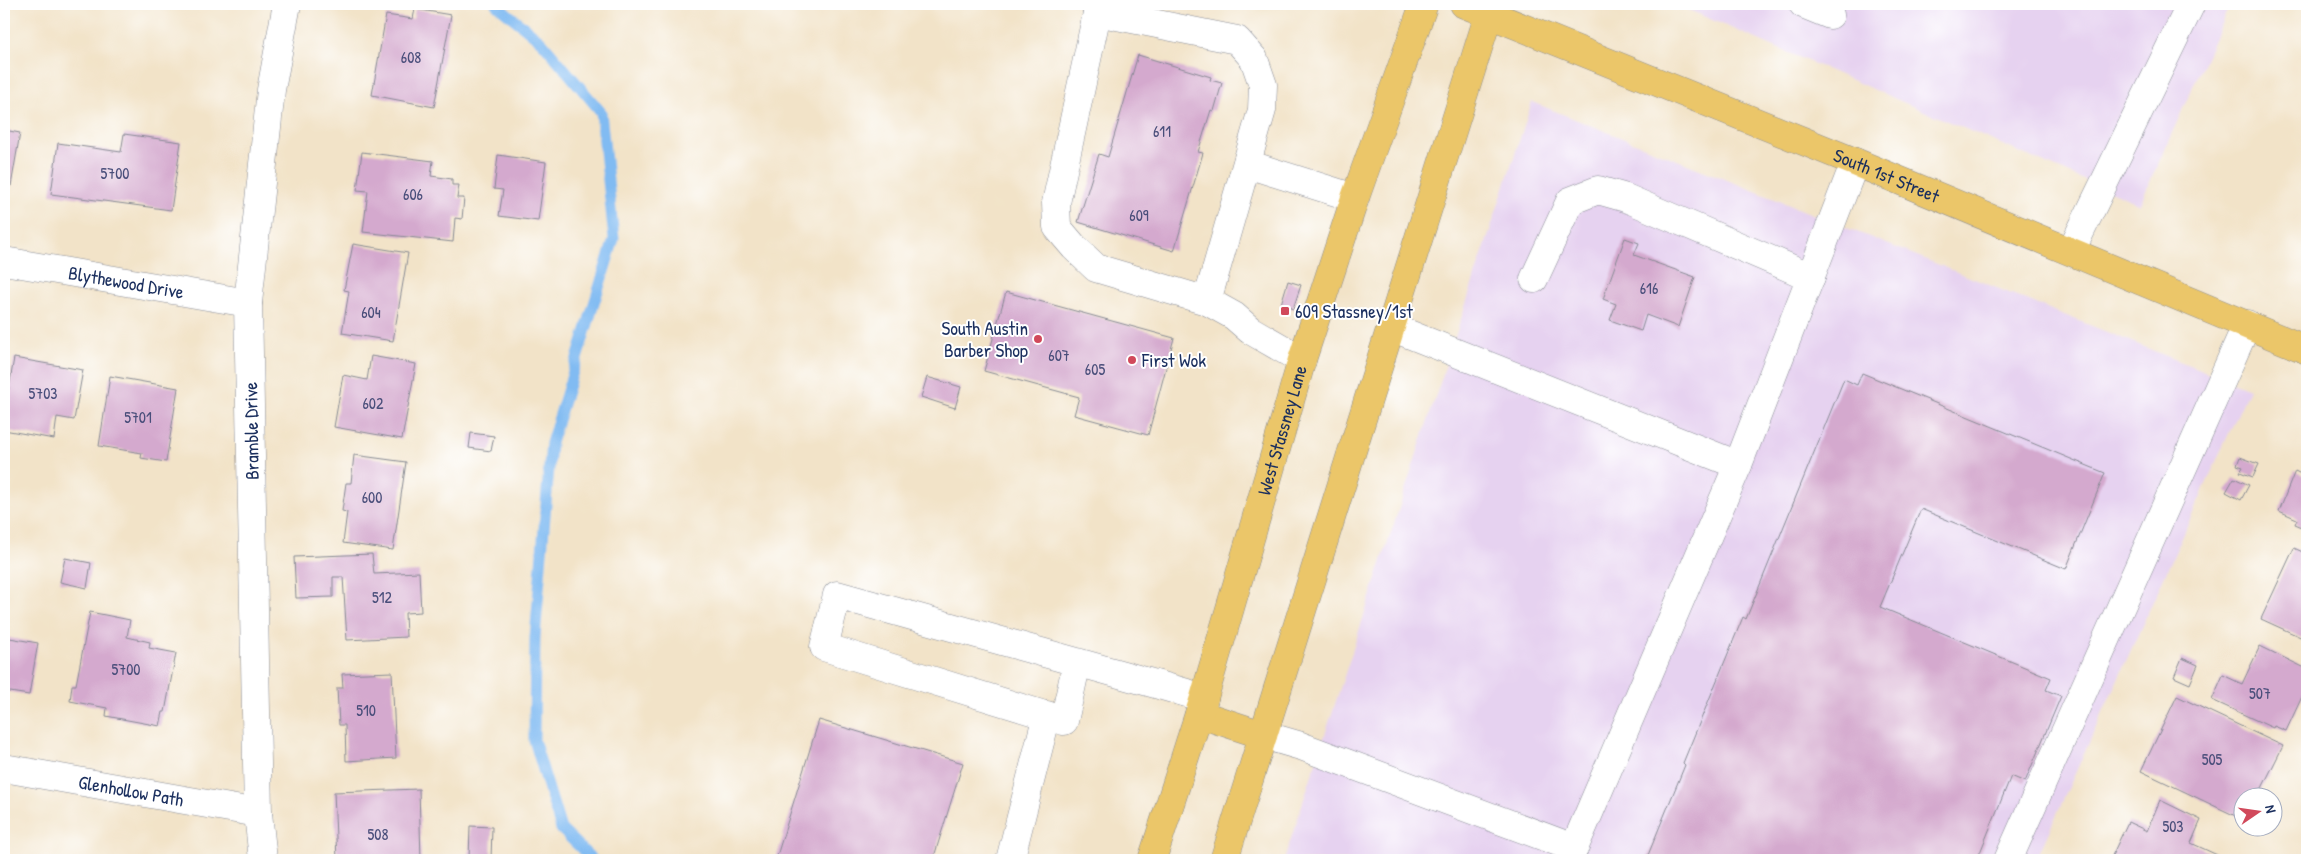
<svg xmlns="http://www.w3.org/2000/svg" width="2311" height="864" font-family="'Patrick Hand',sans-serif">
  <rect width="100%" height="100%" fill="#fff"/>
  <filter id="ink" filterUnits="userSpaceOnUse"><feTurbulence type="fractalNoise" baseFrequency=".02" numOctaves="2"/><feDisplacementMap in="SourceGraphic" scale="10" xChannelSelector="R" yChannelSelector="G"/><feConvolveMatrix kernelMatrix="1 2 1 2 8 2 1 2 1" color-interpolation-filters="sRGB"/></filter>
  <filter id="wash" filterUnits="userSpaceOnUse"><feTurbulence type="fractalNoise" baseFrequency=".0096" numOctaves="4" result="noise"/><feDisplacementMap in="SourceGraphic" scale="20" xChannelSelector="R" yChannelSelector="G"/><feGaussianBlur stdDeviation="1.12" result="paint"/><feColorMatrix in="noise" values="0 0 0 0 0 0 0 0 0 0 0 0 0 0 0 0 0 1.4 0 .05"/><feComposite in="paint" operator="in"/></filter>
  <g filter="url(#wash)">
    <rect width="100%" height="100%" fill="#f2e3c8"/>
    <path fill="#e6d2f0" d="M1675,4h555l-90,200z
      M1532,102l717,287 -213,471h-752z"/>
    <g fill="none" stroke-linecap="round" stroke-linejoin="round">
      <path stroke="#81bbf2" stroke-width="11" d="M496,4l46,38 59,70 13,127 -63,204 -16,195 -1,102 27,89 32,31"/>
    </g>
    <g id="blocks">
      <path fill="#d4a9ce" d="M415,9l36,6 -17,92 -62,-12 14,-80 27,4z
        M1138,55l73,22 -1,3 12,3 -8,28 -3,-1 -13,42 5,1 -29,98 -96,-29 21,-68 9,3z
        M4,130l16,3 -9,53 -7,-2z
        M124,134l57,8 -10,68 -120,-16 7,-51 63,9z
        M362,152l71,9 -2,15 21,3v6h7l-2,13h7l-2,21 -7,-1 -2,24 -90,-10 5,-41 -11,-1z
        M498,155l48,7 -8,59 -39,-5 4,-26 -9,-1z
        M1625,238l14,5 -5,12 61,22 -17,50 -32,-12 -5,16 -31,-11 6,-16 -13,-5z
        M353,244l55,9 -15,88 -51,-8 7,-42 -5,-1z
        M1288,281l13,4 -8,24 -12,-5z
        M1006,292l168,46 -26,97 -74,-20 5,-18 -95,-26z
        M371,356l45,8 -14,75 -68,-12 9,-52 24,5z
        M14,358l69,12 -9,50 -17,-3 -3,22 -50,-9v-14z
        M1862,373l243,100 -39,96 -145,-60 -41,98 171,71 -5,12 15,6 -36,86 -14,-6 -34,84h-331l39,-95 -2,-2 60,-146 3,2 98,-240 13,6z
        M110,376l68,12 -12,74 -25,-4 1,-5 -43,-7z
        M927,377l34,10 -6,21 -34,-11z
        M471,433l23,3 -3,15 -22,-3z
        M354,455l52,7 -13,88 -50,-7 4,-31 -5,-1 4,-28h5z
        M2240,457l19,7 -6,13 -13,-5 3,-5 -6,-2z
        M2295,471l12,6v52l-12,-5 2,-5 -18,-8z
        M2234,478l15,7 -8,15 -15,-8z
        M2294,548l13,6v86l-46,-21z
        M372,554l2,20 45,-2 2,40 -16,1 1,24 -59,3 -4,-63h-10v20l-37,1 -2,-41z
        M65,558l26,5 -4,25 -27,-6z
        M90,612l40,8 -3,17 23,5 -1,6 27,5 -11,59h-2l-3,14 -54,-10 1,-8 -37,-7 2,-16h4z
        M4,637l34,6 -9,52 -25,-4z
        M2260,646l47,23v17l-21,45 -12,-5 -1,2 -61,-28 11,-25 19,9z
        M2182,658l16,7 -8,19 -16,-7z
        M392,672l4,86 -50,3 -1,-36h-6l-2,-37h6l-1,-14z
        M2177,696l106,50 -25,50h-14v24l-103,-49z
        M819,720l144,43 -30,97 -157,-1z
        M419,789l2,71h-84l-3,-68z
        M2160,800l41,20 -10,23 35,16 -1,1h-115l18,-38 19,9z
        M470,826l22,1 -1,33h-22z"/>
    </g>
  </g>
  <g filter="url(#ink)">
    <use href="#blocks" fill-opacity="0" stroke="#868993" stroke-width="1"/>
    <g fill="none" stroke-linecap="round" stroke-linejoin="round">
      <defs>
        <g id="minor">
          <path d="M1099,4l-43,199 1,24 17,20 22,21 111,33 27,15 16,14 52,30"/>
          <path d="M1803,4l27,11"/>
          <path d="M1097,12l140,28 17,19 9,26 -1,25 -55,191"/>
          <path d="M1247,164l108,34"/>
          <path d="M2071,251l120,-247"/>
          <path id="s1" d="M4,261l244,42"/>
          <path d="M1534,279l36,-78 28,-11 28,8 185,79"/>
          <path d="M1391,327l347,138"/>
          <path d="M1077,662l-13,59 -240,-74 13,-52 322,90 45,13"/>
          <path d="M1263,735l38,11 273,102"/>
          <path id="s2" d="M4,768l254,45"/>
          <path d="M263,860l-5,-47 -10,-510 23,-213 16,-86"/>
          <path d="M1010,860l37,-145"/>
          <path d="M1569,860l169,-395 117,-303"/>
          <path d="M2008,860l239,-536"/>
        </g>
        <g id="major">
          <path id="s3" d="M1464,4l391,158 452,188"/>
          <path d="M1199,714l64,21"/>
          <path id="s4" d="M1152,860l52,-162 98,-338 53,-162 69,-194"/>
          <path d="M1224,860l268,-856"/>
        </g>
      </defs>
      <use href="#minor" stroke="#868993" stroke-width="29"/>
      <use href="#major" stroke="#868993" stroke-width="29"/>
      <use href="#minor" stroke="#fff" stroke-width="28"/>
      <use href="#major" stroke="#ebc669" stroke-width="28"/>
    </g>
  </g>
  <g fill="#d1495b" stroke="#fff" stroke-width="2">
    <rect x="1280" y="306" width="10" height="10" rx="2.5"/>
    <circle cx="1038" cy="339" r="5"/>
    <circle cx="1132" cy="360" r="5"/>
  </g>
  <g text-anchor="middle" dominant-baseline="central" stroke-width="4" stroke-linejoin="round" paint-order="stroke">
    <g font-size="16" fill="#494e7a">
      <text x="411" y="57">608</text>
      <text x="1162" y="131">611</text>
      <text x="115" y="173">5700</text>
      <text x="413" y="194">606</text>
      <text x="1139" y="215">609</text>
      <text x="1649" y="288">616</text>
      <text x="371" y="312">604</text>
      <text x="1059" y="355">607</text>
      <text x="1095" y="369">605</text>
      <text x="43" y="393">5703</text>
      <text x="373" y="403">602</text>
      <text x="138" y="417">5701</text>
      <text x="372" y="497">600</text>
      <text x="382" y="597">512</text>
      <text x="126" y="669">5700</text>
      <text x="2260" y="693">507</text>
      <text x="366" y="710">510</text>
      <text x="2212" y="759">505</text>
      <text x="2173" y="826">503</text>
      <text x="378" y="834">508</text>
    </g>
    <g font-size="19" fill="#1b2f5e" stroke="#fff">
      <text stroke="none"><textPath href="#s3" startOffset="456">South 1st Street</textPath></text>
      <text stroke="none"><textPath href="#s1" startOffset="124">Blythewood Drive</textPath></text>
      <text stroke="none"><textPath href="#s4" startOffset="449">West Stassney Lane</textPath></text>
      <text transform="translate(251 431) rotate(-91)">Bramble Drive</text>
      <text stroke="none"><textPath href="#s2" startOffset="129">Glenhollow Path</textPath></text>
    </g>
    <g font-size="19" fill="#1b2f5e" stroke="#fff" text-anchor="start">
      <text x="1295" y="311">609 Stassney/1st</text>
      <text x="1028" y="328" text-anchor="end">South Austin<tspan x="1028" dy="22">Barber Shop</tspan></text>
      <text x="1142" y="360">First Wok</text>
    </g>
  </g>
  <rect width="2311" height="864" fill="none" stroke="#fff" stroke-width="20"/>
  <g transform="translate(2258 812) rotate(77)"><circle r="24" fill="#ffffff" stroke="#a4acbf"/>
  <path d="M0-4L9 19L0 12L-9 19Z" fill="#d1495b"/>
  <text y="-8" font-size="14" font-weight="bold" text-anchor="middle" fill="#1b2f5e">N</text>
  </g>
</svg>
